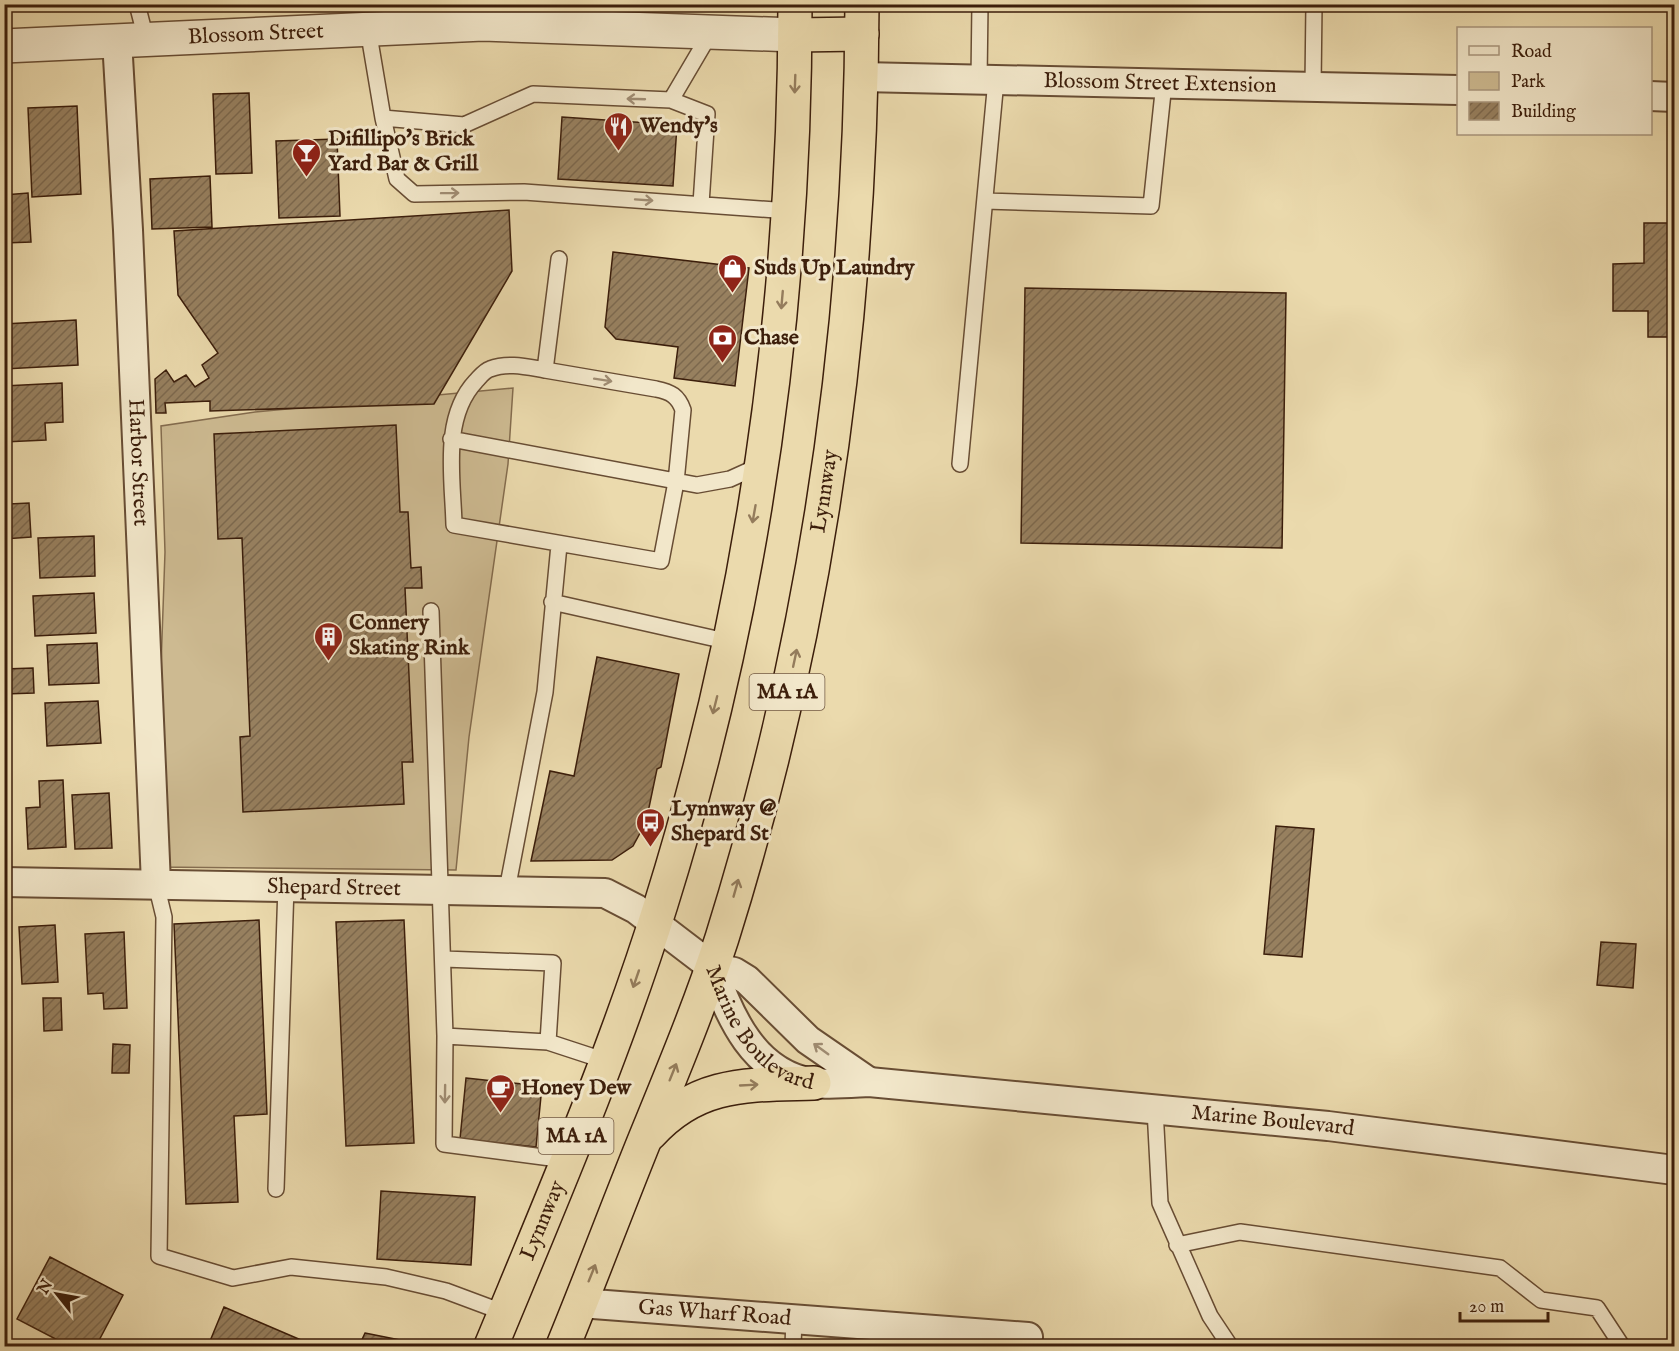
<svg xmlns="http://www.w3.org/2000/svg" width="1679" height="1351" font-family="'IM FELL English',serif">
  <defs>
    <pattern id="building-hatch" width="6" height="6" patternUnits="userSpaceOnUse" patternTransform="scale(1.5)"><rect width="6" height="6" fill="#97805f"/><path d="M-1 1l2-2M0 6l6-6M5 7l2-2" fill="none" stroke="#7c684d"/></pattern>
  </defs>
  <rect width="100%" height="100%" fill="#ebdaad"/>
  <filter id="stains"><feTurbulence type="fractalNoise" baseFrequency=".00333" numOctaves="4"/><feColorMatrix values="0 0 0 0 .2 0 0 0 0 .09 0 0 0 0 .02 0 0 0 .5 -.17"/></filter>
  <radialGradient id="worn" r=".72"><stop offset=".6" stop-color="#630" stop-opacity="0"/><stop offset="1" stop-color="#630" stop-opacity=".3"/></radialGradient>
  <path fill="#cdba91" stroke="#846c4e" stroke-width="1.5" d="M513,388l-5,76 -39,273 -13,133 -302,-3 11,-315 -4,-126 94,-14z"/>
  <path fill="url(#building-hatch)" stroke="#3c1e0b" stroke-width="1.5" d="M249,93l3,80 -36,1 -3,-80z
    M77,106l4,88 -49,3 -4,-89z
    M562,117l115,8 -4,61 -115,-7z
    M337,139l3,77 -61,2 -3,-77z
    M210,176l2,51 -60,2 -2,-50z
    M28,193l3,49 -27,1v-48z
    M509,210l3,61 -78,133 -224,7v-10l-45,2 1,10h-10l-1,-34 11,-9 8,12 12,-7 9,12 14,-9 -7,-13 16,-12 -40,-58 -4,-64z
    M1644,223h30v114h-26v-26h-35v-47l31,-1z
    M613,252l136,16 -14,118 -61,-8 4,-31 -62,-8 -11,-12z
    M1025,288l261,5 -4,255 -261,-5z
    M76,320l2,45 -74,4v-45z
    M62,383l1,39 -18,1 1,17 -42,2v-56z
    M396,425l4,87h8l3,56 10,-1 1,21h-17l8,174h-11l2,42 -161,8 -3,-75 10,-1 -8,-198 -24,1 -4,-105z
    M7,470l2,34 20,-1 2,34 -27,2v-68z
    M94,536l1,40 -55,2 -2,-40z
    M94,593l2,40 -61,3 -2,-40z
    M97,643l2,40 -50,2 -2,-40z
    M597,657l82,17 -18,93 -4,2 -11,53 -13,24 -21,14 -81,1 19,-90 24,5z
    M33,668l1,25 -30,1v-25z
    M98,701l3,42 -54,3 -2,-43z
    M63,780l3,67 -38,2 -2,-41 14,-1 -1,-26z
    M109,793l3,55 -37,1 -3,-54z
    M1276,826l38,3 -12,128 -38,-3z
    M259,920l8,194 -33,2 4,86 -52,2 -12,-280z
    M404,920l10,223 -68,3 -10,-224z
    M55,925l3,57 -36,2 -3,-57z
    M124,932l3,76 -23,1 -1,-16 -15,1 -3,-60z
    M1601,942l35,2 -3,44 -36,-3z
    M43,998h18l1,32 -18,1z
    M113,1044l17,1 -1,28h-17z
    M466,1078l76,8 -6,61 -76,-8z
    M381,1191l94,6 -4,68 -94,-6z
    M50,1257l73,38 -27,51h-27l-52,-27z
    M224,1307l91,39h-107z
    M365,1333l65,13h-71z"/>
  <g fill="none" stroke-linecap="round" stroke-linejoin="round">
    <defs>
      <path id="service" d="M137,4l9,35
        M368,29l15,89 14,61 17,15 110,-2 265,19
        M979,80l1,-76
        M1313,86l1,-82
        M671,100l40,-68
        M383,118l81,7 69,-31 138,6 36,14 -6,90
        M985,201l166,5 13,-123
        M545,370l111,19c15,3 22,7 27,21l-7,72 -15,79 -207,-36c-1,-46 -13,-107 22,-144 4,-4 8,-10 14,-12 18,-7 37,-2 55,1l14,-111
        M451,439l246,46 33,-6 31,-14
        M960,464l36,-384
        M552,602l178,40
        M431,611l14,425 103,6 58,19
        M156,884l8,33 -5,339 74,22 58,-11 95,10 60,14 59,22
        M507,890l38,-198 14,-147
        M444,959l109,4 -5,79
        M445,1036l-1,108 122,16
        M1155,1109l5,94 50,113 20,30
        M276,1189l10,-303
        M1177,1245l63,-13 260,36 41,32 56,8 25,38
        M793,1346l1,-27"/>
      <g id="minor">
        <path id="s1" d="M117,40l11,190 28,654"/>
        <path id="s2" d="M862,77l596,13"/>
        <path d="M1650,96l24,1"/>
        <path id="s3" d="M4,882l601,11 31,16 76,58 22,5 13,8 61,60 61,42"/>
        <path id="s4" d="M712,967c17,49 42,107 101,116 18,2 38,0 56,-1l459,44 346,44"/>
        <path id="s5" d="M580,1303l448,34"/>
      </g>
      <g id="tertiary">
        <path id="s6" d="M4,46l479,-22 312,11"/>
      </g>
      <g id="trunk">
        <path d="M795,35l67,-1"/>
        <path d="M650,1134c48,-53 99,-49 164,-51"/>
        <path id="s7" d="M491,1346c60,-145 123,-291 170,-442 91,-291 134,-595 134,-900"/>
        <path id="s8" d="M563,1346c28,-68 54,-138 82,-207 27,-66 55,-133 77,-201 95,-303 139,-617 140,-934"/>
      </g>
    </defs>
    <use href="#service" stroke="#684d34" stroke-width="18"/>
    <use href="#minor" stroke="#684d34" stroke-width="32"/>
    <use href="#tertiary" stroke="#684d34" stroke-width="36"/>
    <use href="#trunk" stroke="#3c1e0b" stroke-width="36"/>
    <use href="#service" stroke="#f2e7ca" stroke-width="15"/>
    <use href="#minor" stroke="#f2e7ca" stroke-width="28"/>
    <use href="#tertiary" stroke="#f2e7ca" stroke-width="33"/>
    <use href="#trunk" stroke="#ebdaad" stroke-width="33"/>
  </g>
  <defs><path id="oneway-shaft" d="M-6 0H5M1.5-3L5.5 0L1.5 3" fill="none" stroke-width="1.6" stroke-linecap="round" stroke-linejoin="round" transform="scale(1.5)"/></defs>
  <g stroke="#947c5c">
    <use href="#oneway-shaft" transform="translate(795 84) rotate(92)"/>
    <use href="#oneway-shaft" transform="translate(782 300) rotate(95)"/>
    <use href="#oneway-shaft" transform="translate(754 514) rotate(100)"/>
    <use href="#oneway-shaft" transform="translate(795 658) rotate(-78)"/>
    <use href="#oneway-shaft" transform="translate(715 705) rotate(104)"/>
    <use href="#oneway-shaft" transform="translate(736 888) rotate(-74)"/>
    <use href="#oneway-shaft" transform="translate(636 979) rotate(109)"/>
    <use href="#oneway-shaft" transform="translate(673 1072) rotate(-68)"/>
    <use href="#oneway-shaft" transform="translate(749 1085) rotate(-3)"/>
    <use href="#oneway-shaft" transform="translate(592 1273) rotate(-68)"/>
  </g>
  <g stroke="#a08d74">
    <use href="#oneway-shaft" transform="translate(636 99) rotate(-178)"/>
    <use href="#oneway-shaft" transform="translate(450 193) rotate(-1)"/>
    <use href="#oneway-shaft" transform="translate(644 200) rotate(4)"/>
    <use href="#oneway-shaft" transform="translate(603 380) rotate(9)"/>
    <use href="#oneway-shaft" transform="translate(821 1049) rotate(-144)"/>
    <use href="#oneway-shaft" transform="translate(445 1094) rotate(91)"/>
  </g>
  <defs>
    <symbol id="restaurant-pin" viewBox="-11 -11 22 30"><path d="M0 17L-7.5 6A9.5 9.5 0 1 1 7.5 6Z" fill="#8f2418" stroke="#f2e7ca"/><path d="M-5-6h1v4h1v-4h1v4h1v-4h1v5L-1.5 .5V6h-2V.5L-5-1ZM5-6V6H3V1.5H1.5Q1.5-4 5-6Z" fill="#fff"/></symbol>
    <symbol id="bar-pin" viewBox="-11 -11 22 30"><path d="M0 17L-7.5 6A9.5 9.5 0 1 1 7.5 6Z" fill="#8f2418" stroke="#f2e7ca"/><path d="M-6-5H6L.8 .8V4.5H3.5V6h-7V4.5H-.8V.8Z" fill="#fff"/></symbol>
    <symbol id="shop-pin" viewBox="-11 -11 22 30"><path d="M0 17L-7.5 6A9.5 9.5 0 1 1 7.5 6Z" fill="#8f2418" stroke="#f2e7ca"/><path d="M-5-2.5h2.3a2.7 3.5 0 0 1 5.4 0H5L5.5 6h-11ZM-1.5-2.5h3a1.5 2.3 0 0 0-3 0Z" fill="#fff"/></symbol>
    <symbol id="bank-pin" viewBox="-11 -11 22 30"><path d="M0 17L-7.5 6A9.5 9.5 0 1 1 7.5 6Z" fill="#8f2418" stroke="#f2e7ca"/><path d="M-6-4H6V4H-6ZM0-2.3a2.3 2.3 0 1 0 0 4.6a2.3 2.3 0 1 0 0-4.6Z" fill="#fff"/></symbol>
    <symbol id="building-pin" viewBox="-11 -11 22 30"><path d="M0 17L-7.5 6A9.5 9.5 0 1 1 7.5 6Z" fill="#8f2418" stroke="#f2e7ca"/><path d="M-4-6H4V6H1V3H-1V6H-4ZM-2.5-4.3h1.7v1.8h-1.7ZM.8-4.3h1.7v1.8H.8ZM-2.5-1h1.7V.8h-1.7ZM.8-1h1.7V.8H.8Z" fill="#fff"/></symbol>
    <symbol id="bus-pin" viewBox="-11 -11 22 30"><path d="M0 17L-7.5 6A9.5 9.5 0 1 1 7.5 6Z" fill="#8f2418" stroke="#f2e7ca"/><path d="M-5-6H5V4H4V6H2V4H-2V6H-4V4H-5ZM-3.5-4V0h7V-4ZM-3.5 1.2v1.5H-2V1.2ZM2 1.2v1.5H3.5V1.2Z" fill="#fff"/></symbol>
    <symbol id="cafe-pin" viewBox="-11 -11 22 30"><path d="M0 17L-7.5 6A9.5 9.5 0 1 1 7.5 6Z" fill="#8f2418" stroke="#f2e7ca"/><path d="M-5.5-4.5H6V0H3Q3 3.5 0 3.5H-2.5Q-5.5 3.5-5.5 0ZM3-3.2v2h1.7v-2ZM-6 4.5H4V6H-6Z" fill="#fff"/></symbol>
  </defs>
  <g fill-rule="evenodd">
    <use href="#restaurant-pin" x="602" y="110" width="33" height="45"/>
    <use href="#bar-pin" x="290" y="136" width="33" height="45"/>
    <use href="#shop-pin" x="716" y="252" width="33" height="45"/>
    <use href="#bank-pin" x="706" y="322" width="33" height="45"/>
    <use href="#building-pin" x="312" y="620" width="33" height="45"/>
    <use href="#bus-pin" x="634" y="806" width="33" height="45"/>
    <use href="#cafe-pin" x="484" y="1072" width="33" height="45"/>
  </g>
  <g text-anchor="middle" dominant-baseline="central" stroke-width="6" stroke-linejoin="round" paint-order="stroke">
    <g fill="#f2e7ca" stroke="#735a44" stroke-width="1.5">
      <rect x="749.5" y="674" width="75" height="36" rx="4.5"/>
      <rect x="538.5" y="1118" width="75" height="36" rx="4.5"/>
    </g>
    <g font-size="21" font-weight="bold" fill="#3c1e0b">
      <text x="787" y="692">MA 1A</text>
      <text x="576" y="1136">MA 1A</text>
    </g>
    <g font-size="22" fill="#3c1e0b" stroke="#f2e7ca">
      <text stroke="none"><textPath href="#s6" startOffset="252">Blossom Street</textPath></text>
      <text stroke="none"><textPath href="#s2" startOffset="298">Blossom Street Extension</textPath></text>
      <text stroke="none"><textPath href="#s1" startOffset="423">Harbor Street</textPath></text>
      <text stroke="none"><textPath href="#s8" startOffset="897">Lynnway</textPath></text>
      <text stroke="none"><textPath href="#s3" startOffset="330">Shepard Street</textPath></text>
      <text stroke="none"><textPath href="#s4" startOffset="81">Marine Boulevard</textPath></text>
      <text stroke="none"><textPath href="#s4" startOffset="624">Marine Boulevard</textPath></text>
      <text stroke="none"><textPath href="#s7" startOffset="136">Lynnway</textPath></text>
      <text stroke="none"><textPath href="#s5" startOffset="135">Gas Wharf Road</textPath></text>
    </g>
    <g font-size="22" font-weight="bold" fill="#3c1e0b" stroke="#f2e7ca" text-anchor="start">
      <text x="640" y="126">Wendy's</text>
      <text x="328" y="139">Difillipo's Brick<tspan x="328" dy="25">Yard Bar &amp; Grill</tspan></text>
      <text x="754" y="268">Suds Up Laundry</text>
      <text x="744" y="338">Chase</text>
      <text x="349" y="623">Connery<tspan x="349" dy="25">Skating Rink</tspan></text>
      <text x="671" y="809">Lynnway @<tspan x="671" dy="25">Shepard St</tspan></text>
      <text x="521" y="1088">Honey Dew</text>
    </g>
  </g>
  <rect width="1679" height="1351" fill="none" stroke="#ebdaad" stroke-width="24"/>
  <rect x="6" y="6" width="1667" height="1339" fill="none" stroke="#3c1e0b" stroke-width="3"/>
  <rect x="12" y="12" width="1655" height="1327" fill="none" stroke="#3c1e0b" stroke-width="1.5"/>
  <rect x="1457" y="27" width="195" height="108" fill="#f2e7ca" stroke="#a9977e" stroke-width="1.5"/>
  <rect x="1469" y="46" width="30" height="9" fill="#f2e7ca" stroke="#a9977e" stroke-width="1.5"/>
  <text x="1511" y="57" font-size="18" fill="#3c1e0b">Road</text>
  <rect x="1469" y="72" width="30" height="18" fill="#cdba91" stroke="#a9977e" stroke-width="1.5"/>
  <text x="1511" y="87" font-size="18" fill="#3c1e0b">Park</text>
  <rect x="1469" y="102" width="30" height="18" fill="url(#building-hatch)" stroke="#a9977e" stroke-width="1.5"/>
  <text x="1511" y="117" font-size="18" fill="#3c1e0b">Building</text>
  <g transform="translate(57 1294) rotate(301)" stroke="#f2e7ca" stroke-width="4.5" paint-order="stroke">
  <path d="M0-4.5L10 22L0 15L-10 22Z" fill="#3c1e0b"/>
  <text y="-9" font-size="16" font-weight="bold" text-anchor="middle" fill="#3c1e0b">N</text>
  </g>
  <path d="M1460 1312v9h88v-9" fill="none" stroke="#3c1e0b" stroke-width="3"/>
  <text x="1469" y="1312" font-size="18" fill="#3c1e0b" stroke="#f2e7ca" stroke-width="4.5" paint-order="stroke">20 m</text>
  <rect width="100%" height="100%" filter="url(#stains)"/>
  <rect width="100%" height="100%" fill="url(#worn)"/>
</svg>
